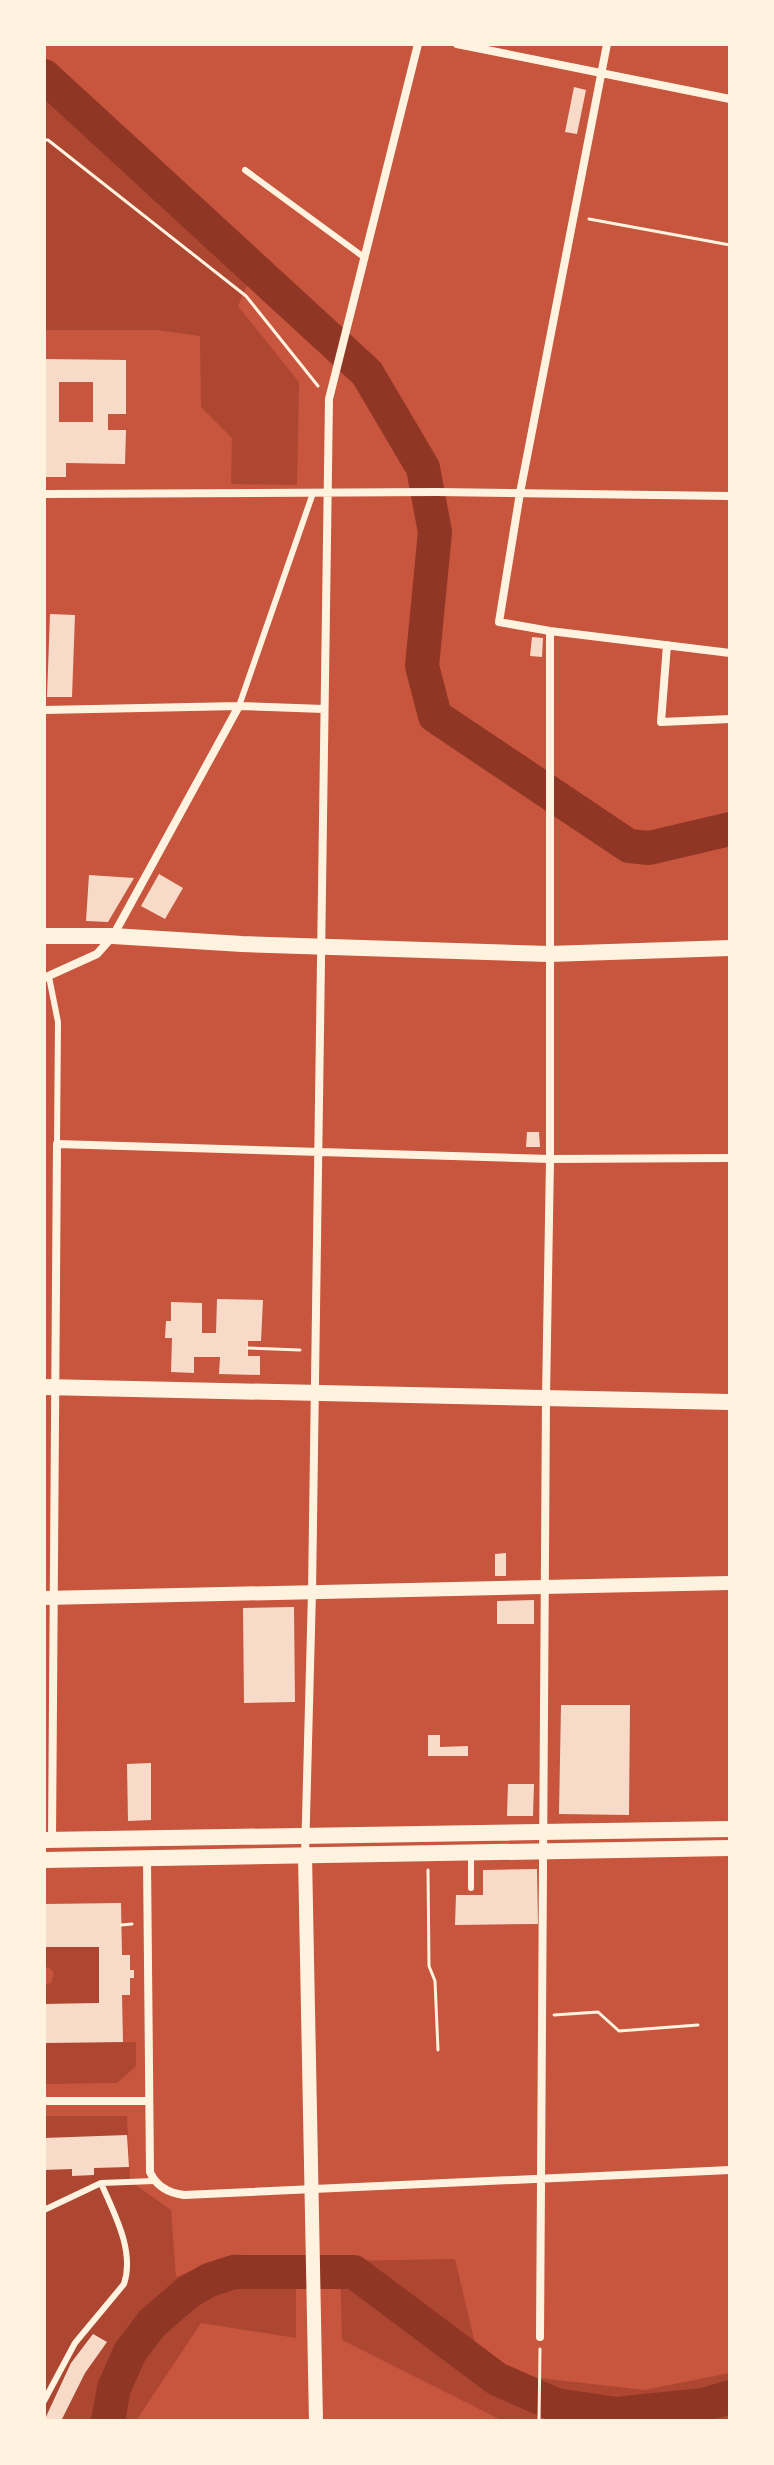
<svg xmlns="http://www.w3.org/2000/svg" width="774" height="2465" font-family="'PT Sans',sans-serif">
  <rect width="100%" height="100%" fill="#c8553d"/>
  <path fill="#ae4732" d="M44,88l206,190 -12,28 61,76 -2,103 -66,-1 1,-46 -31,-31 -1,-71 -43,-6h-113z
    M44,1947h55v56l-55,1v-19l7,-2 3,-9 -3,-5 -7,-3z
    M136,2042v24l-19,17 -73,1v-41z
    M44,2116h83l3,65 41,29 5,67 58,-23 62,8v76l-95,-15 -65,98h-92z
    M455,2259l21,88 47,29 121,14 86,-17v48h-227l-161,-81 -2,-79z"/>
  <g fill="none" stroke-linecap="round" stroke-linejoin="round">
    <path stroke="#8f3625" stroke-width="34" d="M44,76l323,297 56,95 12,64 -13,134 13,50 194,130 20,2 81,-19
      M108,2421l6,-33 16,-36 22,-29 36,-31 21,-12 25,-8h120l143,107 59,26 60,9 87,-9 27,-8"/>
  </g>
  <path fill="#f7dbc8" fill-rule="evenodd" d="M574,87l12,3 -9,44 -12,-2z
    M44,359l82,1v54h-18v16h18l-1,34 -59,-1v14h-22zM59,382h34v40h-34z
    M50,614l25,1 -3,82h-25z
    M532,637l11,1 -1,19 -12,-1z
    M159,874l24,14 -18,31 -24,-13z
    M89,875l45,3 -26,44 -22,-1z
    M527,1132h12l1,15h-14z
    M217,1299l46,1 -2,41h-13v15h12v19l-41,-1 1,-17h-26v16l-23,-1 1,-34h-7l1,-17h5v-19l31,1v30h14z
    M506,1553v23h-11v-22z
    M534,1600v24h-37v-23z
    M294,1607l1,95 -51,1 -1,-95z
    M561,1705h69l-1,110 -70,-1z
    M428,1735h12v12l28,-1v10h-40z
    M151,1763v57l-23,1 -1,-57z
    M508,1784h26l-1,32h-26z
    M537,1869l1,55 -83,1 1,-30h27v-25z
    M121,1903l1,52h8v15h4v8h-4v17h-8l1,47 -79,1v-39l55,-1v-56h-55v-43z
    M127,2135l2,32 -35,1v7l-22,1v-7l-28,1v-32z
    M93,2334l14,8 -22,31 -24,48h-17l27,-58z"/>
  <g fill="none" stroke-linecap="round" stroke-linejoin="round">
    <path stroke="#fff3e0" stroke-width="3" d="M44,140h4l198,156 72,90
      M589,219l141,26
      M248,1348l52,2
      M428,1870l1,96 6,15 3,69
      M121,1925l11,-1
      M554,2015l44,-3 21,19 79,-6
      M539,2421l1,-72"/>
    <path stroke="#fff3e0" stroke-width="6" d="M245,170l120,88
      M239,706l74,-213
      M49,977l9,45 -1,122
      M471,1888v-32
      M101,2183l53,-2
      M44,2210l57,-27c13,30 34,68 23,101l-49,59 -31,58"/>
    <path stroke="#fff3e0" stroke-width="8" d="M457,44l273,55
      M607,44l-87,449 -21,129 51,9 180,22
      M44,494l392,-2 294,4
      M667,645l-6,77 69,-3
      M44,710l195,-4 85,3
      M44,978l53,-24 16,-18 126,-230
      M52,1839l5,-695 493,15 180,-1
      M305,1856l7,-264 17,-1193 89,-355
      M147,1859l3,313c6,14 19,21 34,23l546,-25
      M44,2101h105
      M540,2337l6,-939 4,-239v-528"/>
    <path stroke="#fff3e0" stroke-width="14" d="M44,1598l686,-15
      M305,1856l11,565"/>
    <path stroke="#fff3e0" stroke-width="16" d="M44,936h69l129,8 307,10 181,-6
      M44,1387l686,15
      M44,1840l686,-11
      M44,1860l686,-12"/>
  </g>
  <rect width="774" height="2465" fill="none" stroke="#fff3e0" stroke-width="92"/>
</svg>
